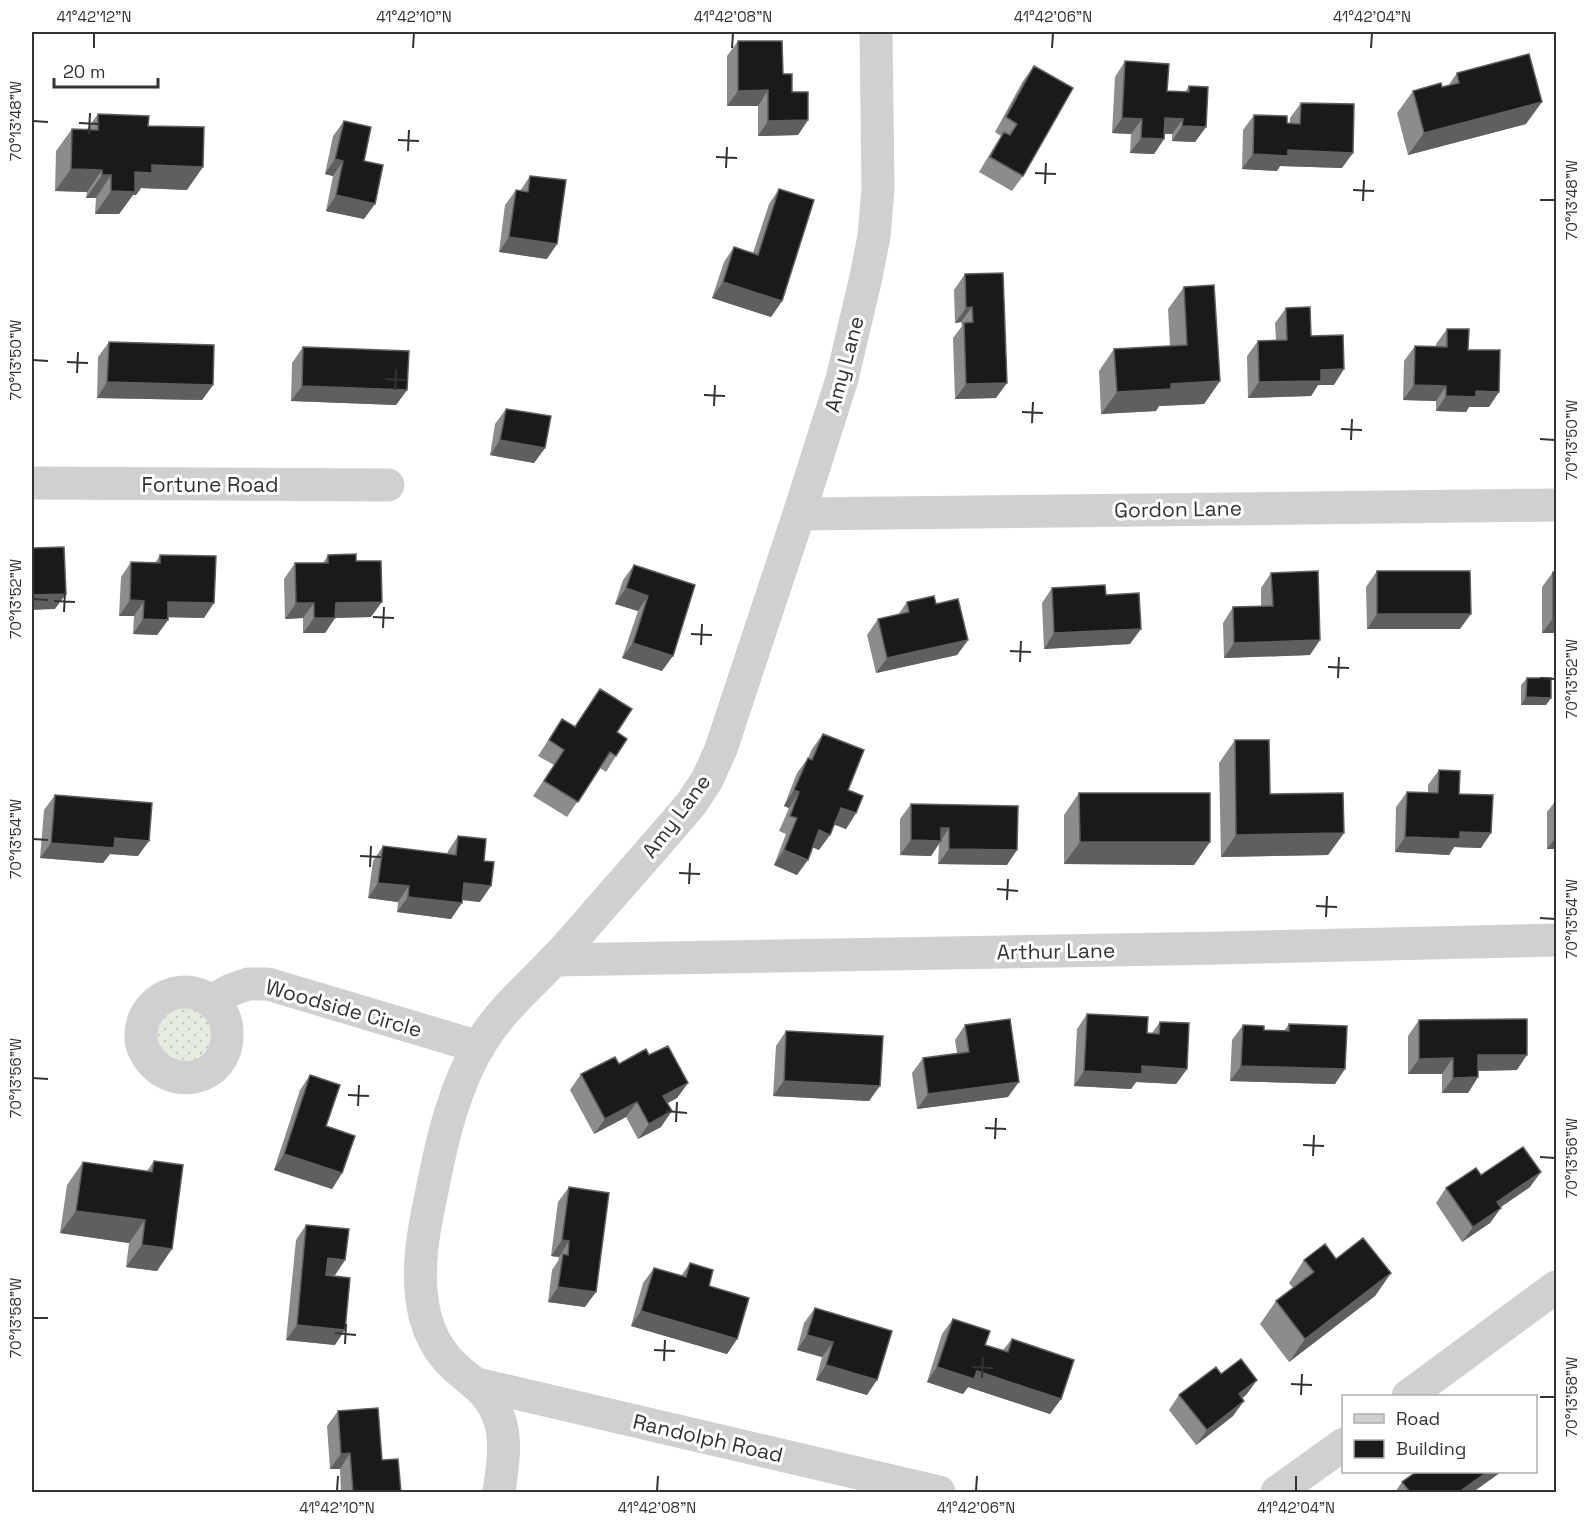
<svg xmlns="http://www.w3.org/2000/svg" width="1588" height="1524" font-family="'Space Grotesk',sans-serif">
  <defs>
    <pattern id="grass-dots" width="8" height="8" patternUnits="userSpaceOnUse" patternTransform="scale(1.5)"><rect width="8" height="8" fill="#e6ecdf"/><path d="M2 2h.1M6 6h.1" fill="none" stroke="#c6cbc0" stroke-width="1.8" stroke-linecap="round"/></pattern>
  </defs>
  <rect width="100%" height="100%" fill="#fff"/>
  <path fill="url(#grass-dots)" d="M180,1006l19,4 13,15v19l-13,15 -18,5 -22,-15 -4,-17 8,-17z"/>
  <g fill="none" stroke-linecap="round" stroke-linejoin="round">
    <path stroke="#d0d0d0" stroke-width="33" d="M32,483l356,2
      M799,514l757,-9
      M555,960l665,-12 336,-8
      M211,1001c-22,-17 -53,-9 -66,16 -5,11 -6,25 0,35 23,43 84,29 82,-19 0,-7 -2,-16 -6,-22 -3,-3 -7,-6 -10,-10l20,-11 17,-6h20l211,63
      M477,1384l462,108
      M1408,1396l148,-109
      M499,1492c3,-23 8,-48 1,-71 -10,-33 -32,-39 -52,-61 -11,-12 -19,-29 -23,-44 -10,-42 -2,-84 7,-125 10,-51 22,-105 50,-150 19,-31 47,-54 72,-81 18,-18 34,-38 51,-57 29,-33 58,-66 86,-99l16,-24 14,-31 78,-235 43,-135 24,-102 8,-41 4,-47 -2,-157
      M1277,1492l67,-48"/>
  </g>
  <path fill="#8c8c8c" d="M738,41l45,33 9,18 16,28 -10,15 -40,1v-30h-31v-50z
    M1125,61l42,30 18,1 4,-6 17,41 -11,15 -23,-1v-7h-7l-1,5 -10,15 -24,-1 1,-19 -19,-1 3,-56z
    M1034,66l-11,110 -11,15 -33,-19 15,-25 7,-11 -6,-4 28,-51z
    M1457,73l69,51 -118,31 -11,-42 16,-22 29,-4 6,-1z
    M1301,103l41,65 -62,-2 -3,5 -35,-2 1,-39 11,-15 36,8v-5z
    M98,114l50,12 39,64 -46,-2 -5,7h-3l-14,19h-24l1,-16h-10l1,-6 -32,-1 1,-40 16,-22h15z
    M344,121l20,40v58l-38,-8 7,-35 -8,-2 8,-38z
    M530,176l17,83 -48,-7 6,-47 11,-15 4,1z
    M779,189l3,112 -11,16 -59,-19 12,-36 10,-15 19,6 16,-49z
    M965,274l31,124 -41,1 -2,-61 9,-12 -1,-4 -6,1 -1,-33z
    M1184,287l36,94 -16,23 -45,2 -3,5 -55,3 -2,-43 15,-22 56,-3 -2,-37z
    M1286,308l25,28 23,49h-16l-7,11 -63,2 -1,-42 11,-15 18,-1 -1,-17z
    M1447,329l21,21 21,57h-20l-3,5 -30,-1v-10l-33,-1 1,-39 11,-15h21v-2z
    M109,342l104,43 -11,15 -105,-2 1,-41z
    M303,347l104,43 -11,15 -105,-4 1,-38z
    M506,409l39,39 -11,15 -44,-8 5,-31z
    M160,555l44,63 -36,-1v3l-11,15 -24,-1 1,-18h-15l2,-39 10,-15 24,1z
    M328,555l28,6 15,56 -36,1 -10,15h-22v-15l-18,1 -1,-40 11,-16h28z
    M634,565l61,20 -33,86 -40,-13 16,-47 -23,-7 8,-24z
    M1377,571l83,58h-93l-1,-42z
    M1553,572h4v61h-15v-46z
    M1271,573l39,82 -86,3 -1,-35 10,-16h28v-19z
    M1052,588l54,7 24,49 -86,5 -2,-46z
    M907,602l29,2 32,36 -11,15 -81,18 -9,-38 11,-16 20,-4z
    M1527,678l24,20 -5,7h-25v-20z
    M600,689l17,43 -1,24 -10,16 -6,-4 -33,49 -34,-21 21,-31 -16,-9 24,-37 13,7z
    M823,734l25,56 8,23 -10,16 -12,-5 -15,26 -6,-3 -16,28 -23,-10 12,-31 -7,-3 10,-23 -5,-2 13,-33 11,-15 4,-9z
    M1235,740l35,54 74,39 -16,22 -107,2 -2,-94z
    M1439,770l20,24 22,54 -27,-1 -5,8 -54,-3 1,-45 11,-15 21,1v-8z
    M1079,793l131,49 -16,23 -130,-1v-49z
    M55,795l83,61 -28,-2 -7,9 -63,-5 4,-48z
    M1557,799v50h-10v-37z
    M911,804l96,61 -69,-1 1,-20 -8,12 -31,-1v-36z
    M458,836l22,66 -18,-2 -11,19 -54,-7 1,-10 -30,-4 5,-37 10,-15 64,8 1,-3z
    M1087,1014l60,19h5l8,-11 27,47 -11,15 -40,-2 -5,7 -57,-3 3,-57z
    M1419,1020l98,50 -39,1v6l-10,16h-26v-19h-34v-38z
    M1289,1024l46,60 -105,-3 2,-41 11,-15 21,5 20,1z
    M965,1025l43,72 -91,12 -5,-36 11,-15 34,-5 -2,-13z
    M786,1031l83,70 -96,-5 3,-50z
    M649,1055l39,28 -11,15 -10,5 -6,24 -23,12 -12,-22 -32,17 -24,-44 11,-16z
    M310,1075l16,51 16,47 -10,16 -58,-19 26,-80z
    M154,1161l3,110 -31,-4 3,-24 -69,-10 7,-48 16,-23 64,9z
    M1481,1175l49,12 -29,20 -11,16 -28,19 -26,-39 10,-15z
    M569,1187l16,120 -37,-5 4,-32 6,-9 1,-4 -8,-1 7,-54z
    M306,1225l39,35 -10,15h-9l9,70 -49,-5 10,-100z
    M1336,1259l55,14 -16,23 -86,66 -29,-38 16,-23 17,-13 -4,-5 15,-23z
    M690,1263l19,23 28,53 -10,15 -96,-28 12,-43 11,-15 27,8z
    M815,1308l52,87 -51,-15 6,-23 -25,-7 7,-27z
    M953,1319l32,26 18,5 9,-11 49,60 -11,15 -82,-27 -5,7 -36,-12 15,-48z
    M1221,1374l36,6 -11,15 -4,3 -9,18 -37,29 -27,-35 10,-15z
    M338,1411l44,49 19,32h-60l-1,-23h-10l-3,-43z
    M1416,1472h85l-28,20h-78l7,-10z"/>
  <path fill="#5f5f5f" d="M768,90l-10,16h-31l11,-15z
    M1542,102l-16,22 -118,31 16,-22z
    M1122,118l20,1 -11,15 -19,-1z
    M1165,118l18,1 -11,15 -17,-1z
    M808,120l-10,15 -40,1 10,-15z
    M1182,126l24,1 -11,15 -23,-1z
    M1141,138l23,1 -10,15 -24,-1z
    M1288,150l65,3 -11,15 -62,-2 -3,5 -35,-2 11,-15z
    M335,159l8,2 -10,15 -8,-2z
    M152,165l51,2 -16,23 -46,-2 -5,7h-3l-14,19h-24l16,-23 24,-19z
    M71,169l31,1 -15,22 -32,-1z
    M102,175h9l-15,23h-10z
    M336,195l39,9 -11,15 -38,-8z
    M509,237l48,7 -10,15 -48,-7z
    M723,282l59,19 -11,16 -59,-19z
    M972,307l-11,15 -6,1 11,-15z
    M1344,369l-10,16h-16l-7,11 -63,2 11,-16 62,-12z
    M1220,381l-16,23 -45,2 -3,5 -55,3 16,-22 54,-8z
    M107,382l106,3 -11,15 -105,-2z
    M1007,383l-11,15 -41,1 11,-15z
    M1414,385l32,1 -10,15 -33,-1z
    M302,386l105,4 -11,15 -105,-4z
    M1476,391l23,1 -10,15h-20l-3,5 -30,-1 10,-15z
    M500,440l45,8 -11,15 -44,-8z
    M626,588l22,8 -10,15 -23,-7z
    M66,594l-11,15 -23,1v-15z
    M130,600l14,1 -10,15h-15z
    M168,602l46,1 -10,15 -46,-1z
    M382,602l-11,15 -46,1 11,-15z
    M296,603h18l-11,15 -18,1z
    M1377,614h94l-11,15h-93z
    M314,618h21l-10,15h-22z
    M1553,618h4v15h-15z
    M143,619l25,1 -11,15 -24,-1z
    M1141,629l-11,15 -86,5 10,-16z
    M968,640l-11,15 -81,18 11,-15z
    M1320,640l-10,15 -86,3 10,-15z
    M633,643l40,13 -11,15 -40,-13z
    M1526,697l25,1 -5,7h-25z
    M794,790l5,2 -10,16 -5,-2z
    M841,808l15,5 -10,16 -16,-6z
    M941,828h8l-18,28 -31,-1 11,-15z
    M819,830l11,5 -11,15 -10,-4z
    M1460,832l31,1 -10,15 -27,-1 -5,8 -54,-3 10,-15z
    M1344,833l-16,22 -107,2 15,-22z
    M1557,836v13h-10z
    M115,838l34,3 -11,15 -28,-2 -7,9 -63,-5 11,-15z
    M1080,842h130l-16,23 -130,-1z
    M949,849l68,1 -10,15 -69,-1z
    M784,850l24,10 -11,15 -23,-10z
    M378,883l31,3 -11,16 -30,-4z
    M464,883l27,3 -11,16 -27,-3z
    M408,897l54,6 -11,16 -54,-7z
    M1478,1055h49l-10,15 -49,1z
    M1453,1058l-11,16h-34l11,-15z
    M1142,1066l45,3 -11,15 -40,-2 -5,7 -57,-3 10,-15z
    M1241,1066l104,3 -10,15 -105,-3z
    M1478,1077l-10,16h-26l11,-15z
    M784,1081l96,5 -11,15 -96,-5z
    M1019,1082l-11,15 -91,12 11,-15z
    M688,1083l-11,15 -24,13 10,-15z
    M637,1102l-11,15 -32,17 11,-15z
    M672,1111l-11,16 -23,12 11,-15z
    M284,1154l58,19 -10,16 -58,-19z
    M1541,1172l-11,15 -44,30 11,-15z
    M1501,1208l-11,15 -28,19 11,-15z
    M76,1211l69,9 -16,23 -69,-10z
    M562,1240l7,1 -10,16 -8,-1z
    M142,1245l30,4 -15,22 -31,-4z
    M328,1258l17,2 -10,15 -17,-1z
    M1391,1273l-16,23 -86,66 16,-23z
    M558,1287l38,5 -11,15 -37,-5z
    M641,1311l96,28 -10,15 -96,-28z
    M297,1325l48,5 -10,15 -49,-5z
    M807,1335l26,7 -11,15 -25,-7z
    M826,1365l51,15 -10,15 -51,-15z
    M937,1367l40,4 84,28 -11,15 -82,-27 -5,7 -36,-12z
    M1257,1380l-11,15 -18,14 11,-15z
    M1244,1401l-11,15 -37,29 11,-15z
    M350,1453l-10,16h-10l11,-15z
    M1487,1472h14l-28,20h-14z"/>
  <path fill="#1a1a1a" stroke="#5f5f5f" stroke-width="1.5" d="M738,41h44l1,33h9v18h16v28l-40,1v-31l-30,1z
    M1529,54l13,48 -118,31 -11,-42 28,-8 1,4 17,-4 -2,-10z
    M1125,61l44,3 -2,27 22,1v-6l19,1 -2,40 -24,-1 1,-7 -18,-1 -1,21 -23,-1 1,-19 -20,-1z
    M1034,66l39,22 -50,88 -33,-19 14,-25 6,3 7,-11 -11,-7z
    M1301,103l53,1 -1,49 -65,-3v6l-35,-2 1,-39 33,1v7l13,1z
    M98,114l51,2 -1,10 56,1 -1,40 -51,-2v8l-17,-1v20l-24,-1v-16h-9v-5l-31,-1 1,-40 26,1z
    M344,121l27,6 -7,34 19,4 -8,39 -39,-9 7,-34 -8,-2z
    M530,176l36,4 -9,64 -48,-7 7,-47 12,2z
    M779,189l35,11 -32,101 -59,-19 11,-35 24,8z
    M1003,273l4,110 -41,1 -2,-61 9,-1 -1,-15 -6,1 -1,-34z
    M1214,285l6,96 -49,3v5l-54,3 -3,-43 73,-4 -3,-58z
    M1310,307l1,29 32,-1 1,34 -23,1v11l-62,1 -1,-41 29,-1 -1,-32z
    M1447,329h22l-1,21h32l-1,42 -23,-1v6l-30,-1v-10l-32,-1 1,-39 32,1z
    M109,342l105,3 -1,40 -106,-3z
    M303,347l106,4 -2,39 -105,-4z
    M506,409l45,7 -6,32 -45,-8z
    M64,547l2,47 -34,1v-47z
    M356,554v7h25l1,41 -46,1 -1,15h-21v-15h-18l-1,-40h33v-8z
    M160,555l56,1 -2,47 -46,-1v18l-25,-1 1,-18 -14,-1 1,-38 29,1z
    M634,565l61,20 -22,71 -40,-13 15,-47 -22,-8z
    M1318,571l2,69 -86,3 -1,-36 40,-1 -2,-33z
    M1377,571h93l1,43h-94z
    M1553,572h4v46h-4z
    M1105,585l1,10 33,-2 2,36 -87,4 -2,-45z
    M934,596l2,8 22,-5 10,41 -81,18 -9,-39 31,-7 -2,-10z
    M1527,678h24v20l-25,-1z
    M600,689l32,20 -15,23 10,7 -11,17 -6,-4 -32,50 -34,-21 20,-31 -15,-10 13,-21 13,8z
    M823,734l41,16 -16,40 15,6 -7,17 -15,-5 -11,27 -11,-5 -11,30 -24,-10 13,-32 -7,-2 9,-24 -5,-2 14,-32 4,2z
    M1235,740h34l1,54 73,-1 1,40 -108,2z
    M1439,770l21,1 -1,23 34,1 -2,38 -31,-1v7l-55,-2 2,-45 31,1z
    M1079,793h131v49h-130z
    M55,795l97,8 -3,38 -34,-3 -1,10 -63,-5z
    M911,804l107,2 -1,44 -68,-1v-21h-8v13l-30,-1z
    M458,836l28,3 -2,22 10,1 -3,24 -27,-3 -2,20 -54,-6 1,-11 -31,-3 5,-37 73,9z
    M1087,1014l61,3 -1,16 12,1 1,-12 29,1 -2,46 -45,-3v8l-58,-3z
    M1010,1019l9,63 -91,12 -5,-36 46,-6 -4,-27z
    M1527,1019v36h-49v22l-25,1v-20l-34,1v-39z
    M1289,1024l58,2 -2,43 -104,-3 2,-41 21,1v4l25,1z
    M786,1031l97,5 -3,50 -96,-5z
    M668,1046l20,37 -25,13 9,15 -23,13 -12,-22 -32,17 -24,-45 34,-17 4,7 27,-15 3,6z
    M310,1075l30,10 -14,41 29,10 -13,37 -58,-19z
    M1523,1147l18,25 -44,30 4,6 -28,19 -27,-39 30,-20 5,7z
    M154,1161l29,4 -11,84 -30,-4 3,-25 -69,-9 7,-49 69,10z
    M569,1187l40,6 -13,99 -38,-5 5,-33 5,1 1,-14 -7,-1z
    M306,1225l43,4 -4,31 -17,-2 -2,17 24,3 -5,52 -48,-5z
    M1363,1238l28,35 -86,66 -29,-38 38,-29 -10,-12 21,-16 11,15z
    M690,1263l23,7 -4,16 40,12 -12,41 -96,-28 13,-43 32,9z
    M815,1308l77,23 -15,49 -51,-15 7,-23 -26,-7z
    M953,1319l37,12 -5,14 23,7 4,-13 62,21 -13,39 -84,-28 -3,8 -37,-12z
    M1241,1359l16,21 -18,14 5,7 -37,29 -28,-35 37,-28 5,7z
    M378,1408l4,52 16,-1 3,33h-48l-3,-39 -9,1 -3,-43z
    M1416,1472h71l-28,20h-49l-8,-10z"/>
  <path fill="none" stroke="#333" stroke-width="2" d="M94,48v-15M413,48l1,-15M732,48l1,-15M1052,48l1,-15M1371,48l1,-15M33,121l15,1M79,123l21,1M89,134l1,-21M398,140l21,1M408,151l1,-21M716,157l21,1M726,168l1,-21M1035,173l21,1M1045,184l1,-21M1353,190l21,1M1540,200h15M1363,201l1,-21M33,360l15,1M67,362l21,1M77,373l1,-21M385,379l21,1M395,390l1,-21M704,395l21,1M714,406l1,-21M1022,412l21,1M1032,423l1,-21M1341,429l21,1M1540,439l15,1M1351,440l1,-21M33,599l15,1M54,601l21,1M64,612l1,-21M373,617l21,1M383,628l1,-21M691,634l21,1M701,645l1,-21M1010,651l21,1M1020,662l1,-21M1328,667l21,1M1338,678l1,-21M1540,678l15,1M33,839l15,1M360,856l21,1M370,867l1,-21M679,873l21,1M689,884l1,-21M997,889l21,2M1007,900l1,-21M1316,906l21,1M1326,917l1,-21M1540,918l15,1M33,1078l15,1M348,1095l21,1M358,1106l1,-21M666,1111l21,2M676,1122l1,-20M985,1128l21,1M995,1139l1,-21M1303,1145l21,1M1313,1156l1,-21M1540,1157l15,1M33,1318h15M335,1333l21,2M345,1344l1,-20M654,1350l21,1M664,1361l1,-21M972,1367l21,1M982,1378l1,-21M1291,1384l21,1M1301,1395l1,-21M1540,1397h15M337,1491l1,-15M657,1491l1,-15M976,1491l1,-15M1296,1491v-15"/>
  <g text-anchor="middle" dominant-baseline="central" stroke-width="6" stroke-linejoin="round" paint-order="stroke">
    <g font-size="21" fill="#333" stroke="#fff">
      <text transform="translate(844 364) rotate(-75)">Amy Lane</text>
      <text x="210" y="484">Fortune Road</text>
      <text transform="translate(1178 509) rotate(-1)">Gordon Lane</text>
      <text transform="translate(676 816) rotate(-53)">Amy Lane</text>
      <text transform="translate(1056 951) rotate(-1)">Arthur Lane</text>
      <text transform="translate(344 1008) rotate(16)">Woodside Circle</text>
      <text transform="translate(708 1438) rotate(13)">Randolph Road</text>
    </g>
  </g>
  <rect width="1588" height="1524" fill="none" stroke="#ffffff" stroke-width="66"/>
  <rect x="1342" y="1395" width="195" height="78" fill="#ffffff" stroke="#adadad" stroke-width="1.5"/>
  <rect x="1354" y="1414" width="30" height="9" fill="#d0d0d0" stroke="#adadad" stroke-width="1.5"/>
  <text x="1396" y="1425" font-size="18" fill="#333333">Road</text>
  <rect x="1354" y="1440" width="30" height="18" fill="#1a1a1a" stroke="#adadad" stroke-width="1.5"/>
  <text x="1396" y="1455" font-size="18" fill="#333333">Building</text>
  <path d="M54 78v9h104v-9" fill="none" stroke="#333333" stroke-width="3"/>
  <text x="63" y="78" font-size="18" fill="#333333" stroke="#ffffff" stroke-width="4.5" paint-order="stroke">20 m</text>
  <rect x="33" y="33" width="1522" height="1458" fill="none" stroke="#333" stroke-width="2"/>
  <g font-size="15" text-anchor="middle" fill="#333">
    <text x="94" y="22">41°42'12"N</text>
    <text x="414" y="22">41°42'10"N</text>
    <text x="733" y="22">41°42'08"N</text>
    <text x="1053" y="22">41°42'06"N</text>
    <text x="1372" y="22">41°42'04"N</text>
    <text transform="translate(16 121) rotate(-90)" y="5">70°13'48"W</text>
    <text transform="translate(1572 200) rotate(-90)" y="5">70°13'48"W</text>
    <text transform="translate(16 360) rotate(-90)" y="5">70°13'50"W</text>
    <text transform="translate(1572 440) rotate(-90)" y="5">70°13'50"W</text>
    <text transform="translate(16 599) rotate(-90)" y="5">70°13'52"W</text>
    <text transform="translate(1572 679) rotate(-90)" y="5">70°13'52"W</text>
    <text transform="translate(16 839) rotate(-90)" y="5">70°13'54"W</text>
    <text transform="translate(1572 919) rotate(-90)" y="5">70°13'54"W</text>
    <text transform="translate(16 1078) rotate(-90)" y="5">70°13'56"W</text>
    <text transform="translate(1572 1158) rotate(-90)" y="5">70°13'56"W</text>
    <text transform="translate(16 1318) rotate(-90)" y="5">70°13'58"W</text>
    <text transform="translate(1572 1397) rotate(-90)" y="5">70°13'58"W</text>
    <text x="337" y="1513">41°42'10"N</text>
    <text x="657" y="1513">41°42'08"N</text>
    <text x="976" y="1513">41°42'06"N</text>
    <text x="1296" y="1513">41°42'04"N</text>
  </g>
</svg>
